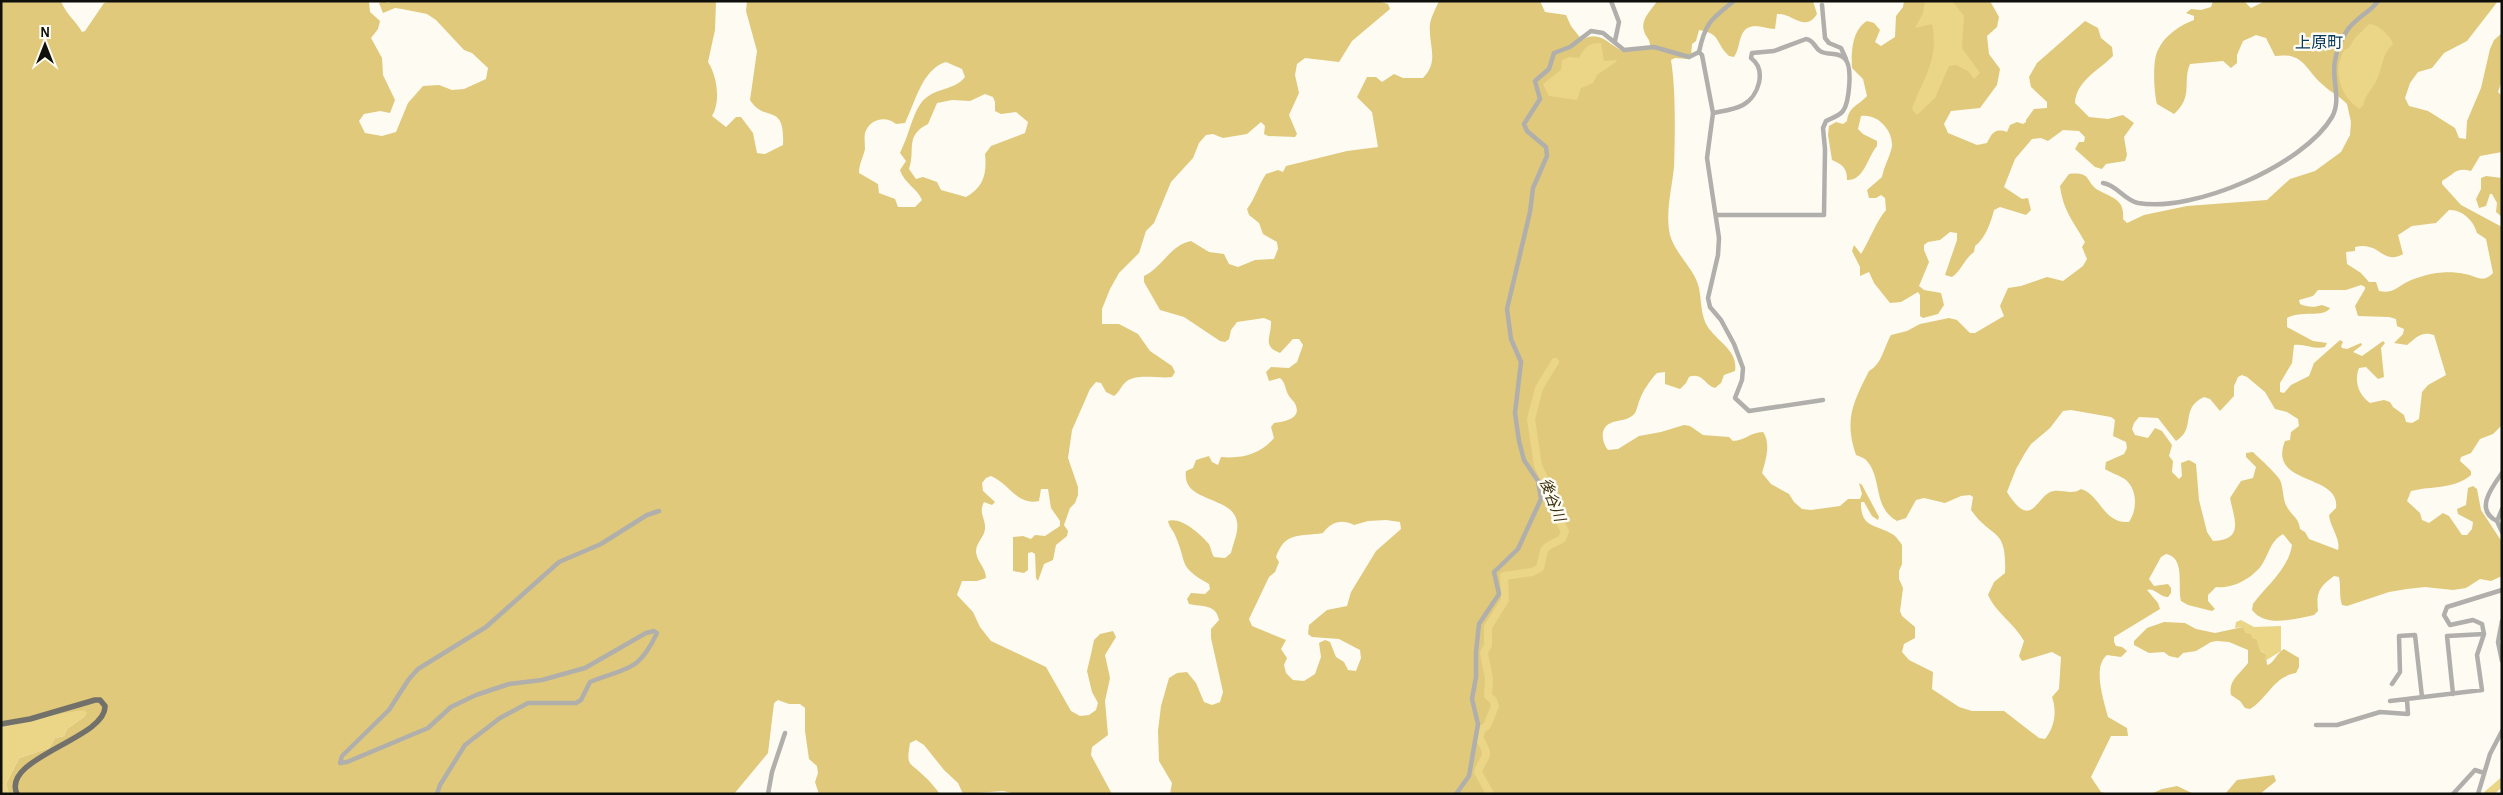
<svg xmlns="http://www.w3.org/2000/svg" width="2503" height="795" font-family="'Alegreya Sans','Noto Sans JP',sans-serif">
  <rect width="100%" height="100%" fill="#fdfbf2"/>
  <path fill="#e0c97b" fill-rule="evenodd" d="M1,1h60c4,12 15,20 21,31l3,-1 19,-28 7,-2h258l1,11 10,9 -2,8 -7,9 11,20 1,17 12,25 -5,13 -10,-2 -16,3 -5,7 6,12 17,3 14,-4 12,-29 15,-17 16,-1 13,5 12,-1 22,-10 2,-11 -16,-15 -8,-3 -28,-30 -9,-6 -25,-5 -7,-1 -12,5 -4,-10 4,-2 5,2 4,-2h324l-1,29 -7,32c9,14 13,39 4,54l14,11 10,-10h5l12,16 4,20 8,1 18,-9c2,-44 -18,-21 -33,-45l7,-49 -11,-40 1,-10h631l10,3 2,5 -38,32 -13,21 -34,-4 -8,6 -2,11 4,18 -10,22 8,19 -2,3 -27,-1 -4,-2 1,-8 -4,-4 -14,12 -24,4 -10,-4 -7,1 -7,8 -6,15 -22,24 -17,41 -8,8 -7,22 -20,20 -9,16 -8,20v15h17l19,10 12,17 22,15 3,6 -3,5c-13,2 -34,-4 -45,4 -6,4 -7,11 -13,15l-8,-4 -5,-9 -5,-1 -6,7 -18,41 -4,28 10,29v8l-3,8 -5,5 -6,17 4,6 -1,5 -11,9 -3,15 -9,4 -6,17 -2,-3 -1,-24 -3,-2 -4,1v17l-4,3 -11,-2v-34l10,-1 8,3 4,-4 10,1 15,-10v-5l-9,-13 -3,-19h-7l-2,12c-22,5 -29,-17 -48,-25l-5,2 -4,5 1,8 12,11 -3,3 -8,-3c-6,11 2,17 1,27 -1,9 -9,13 -9,23 1,10 10,16 10,26l-9,3h-15l-5,14 16,17 7,15 11,14 55,26 25,44 9,5 9,-1 7,-5 2,-7 -6,-11 -5,-21 4,-17 3,-14 6,-6 13,-3 3,6 -11,18 5,23 -5,23 3,34 -16,12 -1,8 21,39h-96l-13,-3 -40,3 -5,-11 -14,-13 -20,-25 -8,-5 -6,3c-4,24 -1,18 14,33 6,5 11,12 16,18h-121l-4,-12 3,-9 -1,-7 -8,-7 -4,-28v-23l-5,-4h-11l-11,-4 -4,3 -6,50 -34,41h-725l-3,-10 13,-26 30,-10 6,-10 9,-2 3,-7 18,-13 -21,-2 -14,1 -49,13zM946,62l16,7 3,8c-9,12 -26,11 -38,20 -13,9 -17,35 -24,49l-3,7 6,8 -6,9c4,13 17,18 22,30l-7,7h-17l-3,-8 -16,-6 -1,-9 -19,-11c0,-9 4,-15 6,-24 0,-5 -1,-10 0,-16 4,-14 21,-18 31,-9l9,-1c10,-20 17,-54 41,-61zM985,94l8,3 2,5v9l6,3 15,-2 12,10 -3,11 -34,13 -6,8c2,19 -1,33 -19,43l-25,-7 -4,-8 -14,-5 -7,2 -7,-10c7,-19 -5,-33 19,-45l9,-21 15,-3 18,1z
    M1439,1h101l5,11 21,3 5,11 11,14c17,-10 25,3 40,11l28,-5c0,-8 -4,-8 -6,-15 -4,-12 8,-21 13,-30h156l4,13c-12,19 -24,-1 -40,0l-2,15c-7,0 -13,-3 -20,-3 -18,1 -13,20 -21,31l-5,-1c-14,-13 -8,-23 -30,-26l-3,11 -4,3 -1,13 -3,2 -13,-1 -4,2c5,31 4,75 3,107 -2,21 -9,46 -4,68 5,19 25,34 29,53 3,14 1,31 12,43 10,13 27,21 24,40l-11,4 -3,8 -6,5c-11,-3 -12,-16 -26,-11l-3,6 -6,6 -15,-5v-12l-8,1c-7,7 -14,18 -17,26 -2,4 -3,11 -5,14 -9,12 -27,3 -32,19 -1,7 1,13 5,18l10,-1 21,-13 22,-4 23,-7 6,1 13,9 26,2 4,4c11,0 18,-9 30,-9 8,11 3,28 -1,41l9,11 18,10 5,8 8,7 9,1 29,-4 8,-7h12l2,-5 -3,-11 3,2 17,32 -1,3 -6,-4 -8,-14h-3c-1,28 18,22 34,34 2,2 5,6 7,9v19l-3,7v8l4,9 -3,23 2,5 13,11v11l-11,6 -2,8 7,8 24,12 -1,17 27,18 13,4h32l35,27 6,1c10,-12 12,-28 7,-42l7,-8 2,-32 -9,-5 -30,9 -3,-5 5,-15c-9,-17 -28,-28 -36,-46l6,-13 11,-9c2,-47 -13,-33 -34,-63l2,-13 -3,-2 -9,1 -16,7 -21,-5 -8,2 -10,18 -9,3c-25,-14 -14,-43 -31,-61 -2,-2 -7,-4 -10,-5 -12,-36 -3,-52 13,-84 13,-7 15,-24 22,-36l16,-4 13,-7 29,-6 8,2 13,13h5l29,-17 -4,-10 8,-18 13,-2 26,-9 16,4 20,-15 4,-7 -5,-12 3,-5c-12,-21 -22,-32 -25,-56l9,-12c23,-3 16,8 29,16 14,8 27,9 25,29l4,4 17,-8 43,-9 80,-6 23,-21 25,-8 26,-19 9,-17 1,-13 -4,-18c-7,-8 -17,-12 -25,-20 -18,-16 -18,-32 -47,-28l-9,-18 -10,-3 -13,6 -6,14v8l-6,5 -8,-7 -33,3c-8,19 4,32 -16,50l-17,-10c-3,-11 -5,-44 1,-54 6,-14 22,-25 36,-30v-4l-8,-3 5,-4 10,1 10,-3 2,-6h31l7,7 14,-7h233l-31,40 -23,12 -12,15 -14,4 -8,11 -5,15 4,8 19,5 27,17 4,10 7,1 1,-18 14,-33 9,-39 4,-9 8,-7v47l-4,12 4,4v56l-22,4 -9,15c-16,-4 -16,3 -29,10v3l19,21 41,22v198l-9,9 -13,5 -9,14 -10,4 -1,4 11,10v4c-16,14 -40,11 -60,16l-4,10 13,12 2,7 7,3 14,-10 6,3 13,19h5l5,-6 1,-7 -15,-8 -1,-5 9,-4 2,-17 5,-2 4,3 4,21 21,32v34l-11,5 -11,-2 -14,9 -13,2 -28,-3 -18,2 -18,3 -42,14 -5,-1c-3,-9 -1,-18 -3,-28l-5,-1c-15,11 -18,16 -16,35l-4,4c-20,4 -48,13 -62,-5l1,-6c14,-19 35,-34 39,-59l-9,-11c-13,7 -14,21 -22,32 -10,13 -29,23 -45,21l-8,8v6l7,8 -3,2 -24,-6 -7,-4c-4,-15 5,-43 -15,-47l-5,3 -12,22 5,7 14,-2 3,4v5l-3,4c-8,0 -14,-10 -21,-7l11,13 2,6 -46,28v5l2,4 6,1 5,4 -6,6 -14,-2c-15,12 -3,46 1,62l19,11 1,8h-17l-20,41 10,15 7,2h-938l2,-11 -13,-22 -1,-30 3,-25 8,-28 8,-5 10,-1 9,11 8,19 8,3 8,-3 3,-10 -12,-54v-9l8,-9c-3,-16 -16,-13 -30,-16l-2,-5 4,-6 14,1 5,-5 -1,-5c-32,-18 -21,-20 -34,-49 -2,-5 -6,-8 -7,-14 13,-4 31,12 40,22 3,3 3,10 6,14l11,1 6,-5c2,-9 8,-22 6,-31 -4,-27 -56,-19 -51,-51l7,-3 3,-8 13,-4 3,6 6,3 3,-8c21,2 40,-3 53,-19l-3,-11 3,-4c9,-1 27,-4 22,-17 -1,-4 -5,-7 -7,-10 -4,-6 -3,-13 -9,-18l-11,3 -3,-9 5,-5 18,1 8,-6 6,-17 -4,-6h-6l-13,14c-19,-7 -8,-17 -9,-32l-7,-3 -27,4 -6,8 -2,9 -4,3 -5,-1 -36,-24 -24,-7 -16,-28v-6c19,-9 26,-31 47,-35l18,11 15,2 5,10 9,3 17,-7 19,-1 4,-10 -1,-7 -14,-8 -4,-11 -10,-8 -2,-6c9,-12 11,-23 19,-35l12,-4 5,2 3,-6 61,-15 31,-4 -6,-35 -15,-15 10,-20h9l6,5 12,-8 9,4h20c17,-17 5,-33 7,-54 1,-7 6,-16 9,-23zM2449,210c13,-1 25,11 28,23l9,6 7,34c-11,11 -16,3 -28,1 -8,-2 -20,-2 -28,-1 -9,1 -22,5 -30,9 -11,6 -15,12 -28,9l-3,-9h-7l-8,-9 -14,-9 -1,-12 9,-1v-4c25,-6 28,19 48,7l-5,-19 14,-9 24,-3zM2361,285l4,2v2l-10,17 3,10 31,1 7,2 1,7 7,3 -1,5 -9,9 13,2c10,-8 14,-14 27,-10l12,40 -18,10 -6,7 -3,27 -7,4 -6,-1 -2,-7 -11,-8 -3,-5 -6,-2 -14,3c-12,-9 -16,-22 -11,-35l7,-1 12,12 6,-2 -3,-29 4,-5 -2,-2 -21,15 -9,-4 9,-7 -1,-2 -14,6 -5,-1 -1,-2 2,-4 -3,-2 -26,23 -5,13 -18,9 -7,8 -4,-1v-9l12,-20 2,-18c10,-2 20,5 31,2l2,-4 -14,-2 -26,-14v-9c13,-8 37,0 43,-10l-8,-3c-8,3 -15,2 -22,-1l-1,-4 14,-4 5,-6h28zM2242,375l5,2 18,15 10,17 12,3 11,7 1,7 -8,6 -1,8 -5,1c-18,45 56,32 51,67l-7,7c1,12 12,24 9,35l-29,-11 -4,-7 -5,-3c-1,-11 -8,-13 -13,-22 -5,-9 -3,-18 -7,-27 -5,-8 -20,-21 -27,-28l-7,1v4l10,10 -3,11 -12,3 -11,17c4,21 15,42 -17,43l-6,-9 -8,-32 -3,-36 -7,-4 -8,3 1,13 -3,3 -7,-7 1,-11 -4,-5 3,-11 -10,-14 -7,-3 -7,10 -13,-3 -3,-6 2,-6 5,-6 19,1 18,23c21,-13 3,-32 28,-44l6,2 10,12 14,-15v-10l4,-9zM2071,410l40,7 4,3 -2,16 13,6 1,6 -3,6 -18,8 -1,7c6,4 16,7 21,11 12,11 11,30 3,42 -26,2 -28,-27 -48,-33 -9,6 -17,1 -27,2 -17,1 -21,43 -47,1l9,-23 9,-16 6,-9 19,-16 13,-17zM1386,520l14,2 1,7 -25,22 -25,41 -4,14 -20,4 -18,15 -1,9 4,3 27,2 21,11 1,8 -5,13 -8,-1 -4,-8 -8,-5 -6,-15 -5,-2 -6,3 2,14 -6,17 -11,7 -11,-1 -7,-7 -2,-8 3,-7 -6,-9 5,-9 -34,-14 -3,-7 20,-42 6,-5 4,-10 -3,-5c9,-26 24,-20 47,-24 9,-12 19,-14 31,-8l14,-4z
    M1904,1h86l9,16 -2,10 -10,9 2,18 11,15 -3,16 -17,23 -29,3 -7,13 4,9 29,12 10,-2c5,-10 8,-15 20,-11l3,-7 7,-3 6,2 3,-2v-2l8,-11 13,-1v-6l-16,-15 -2,-10 8,-14 48,-42 13,7 3,10 11,9 1,9c-14,14 -37,25 -38,47l14,14 19,2 15,-4 11,8 -10,14 3,18 -2,6 -19,3 -4,5 -7,-2 -20,-18 4,-7h5l1,-5 -6,-6 -16,-1 -15,11 -7,-3 -9,1 -17,20 -11,28 18,12 6,-1 3,12 -5,5 -26,-8 -6,3c-3,12 -9,29 -19,36l-1,6c-10,7 -12,18 -22,25l-7,-2 12,-35v-7l-7,-1 -10,8 -12,2 -4,3v5l5,12 -10,24 5,4 17,3 3,12 -6,9 -15,4 -3,-2v-21l-2,-3 -17,10 -11,1 -16,-20 -5,-11 -9,4v-9l-8,-16 2,-6 7,9c9,-14 14,-31 25,-44l-1,-12 -4,-3 -5,3h-7l-2,-8 15,-13c2,-11 8,-20 10,-31 1,-16 -15,-33 -31,-30l-3,13 5,5 14,7v5c-10,12 -13,35 -30,34 0,-12 -4,-15 -15,-20l-4,-25 1,-9 7,-4 7,2 4,-3c2,-15 11,-15 20,-25l-4,-17 -11,-11c-1,-16 0,-38 15,-47l7,2 6,7 -5,12 6,4 14,-9 1,-21 7,-9z
    M2486,176l16,2v39l-6,-5 1,-9 -5,-9h-2l-4,12 -7,2 -3,-9 5,-10v-11z
    M2164,622l21,1 11,6 19,4 28,-6 14,13 4,11 5,3 1,11c8,-2 9,-12 17,-16l15,9v9l-3,6c-22,3 -29,26 -46,36l-5,-1 -5,-7 -9,-6c-3,-15 9,-21 17,-32v-13l-19,-8 -12,-1 -6,1 -15,9 -13,2 -5,5 -9,-2 -5,-4 -15,1 -15,-8v-4l13,-13z
    M2274,775l2,6 -16,13h-35l12,-14z
    M2177,786l17,8h-43l11,-5z"/>
  <path fill="#ebd586" d="M1925,1h27l12,15 -2,32 18,25 -6,6 -6,-8 -12,-6 -7,1 -14,32 -18,17 -5,-6c12,-33 27,-48 20,-85l-17,4 8,-15z
    M2369,24c9,0 21,11 24,20 -11,10 -10,21 -15,33 -4,11 -13,17 -15,29l-4,3c-19,-13 -27,-38 -15,-59l5,-2 5,-9z
    M1601,43l3,18 13,-1 -1,2 -19,13 -4,8 -12,5 -4,12 -28,-4 -6,-12 18,-14 1,-10 7,-3 10,1c5,-10 10,-16 22,-15z
    M2241,620l13,7 27,-1v25l-16,10 1,-7 -7,-5 -2,-9 -5,-2 -1,-4 -6,-1 -2,-6 -8,1 1,-6z
    M84,710l3,3 -2,3 -18,13 -3,7 -9,2 -6,10 -30,10 -13,26 3,10h-8v-66l49,-13z"/>
  <g fill="none" stroke-linecap="round" stroke-linejoin="round">
    <path stroke="#ebd586" stroke-width="8" d="M1490,794l-12,-22c5,-18 15,-12 1,-34l3,-9 5,-3 8,-20 -2,-6 -5,-4 1,-17 -5,-26 4,-8v-18l17,-27 -1,-24 28,-4 8,-4c6,-22 -1,-18 22,-29l3,-8 -12,-21 1,-13 -16,-31 -7,-47 8,-31 16,-26
      M2488,794l14,-12"/>
    <path stroke="#b0afab" stroke-width="4.5" d="M1611,1l8,21 -4,19
      M1734,1c-23,18 -29,22 -35,51l3,3 11,58 -6,45 12,80 -1,17 -10,43 2,9 11,13 13,24 9,24 -1,12 -7,18 14,13 74,-11
      M1822,5l3,33 4,5 12,5 5,11
      M1713,113c10,-2 21,-3 30,-8 16,-9 24,-35 8,-47l1,-5 22,-2 32,-12c8,1 8,8 14,12 7,5 19,0 25,8 8,8 4,44 -2,52 -4,5 -11,7 -17,10l-3,7 2,21 -1,66h-108
      M2103,183c14,2 21,17 35,20 55,10 166,-38 194,-86 10,-18 -1,-38 3,-56 2,-13 10,-32 21,-40 7,-7 16,-11 22,-20
      M2502,509l-5,12 5,11
      M2497,521c-23,-11 -5,-34 5,-48
      M2502,621l-4,21 4,19
      M2392,684l8,-12 -1,-36 16,-1 7,62
      M2453,694l-6,-58 37,-2
      M2390,701l92,-11 -5,-35 7,-21 -2,-10 -9,-4 -23,5 -6,-10 3,-8 55,-17
      M2316,725h21l43,-13 28,2 -1,-14
      M437,794l3,-9 25,-40 35,-27 28,-15h48l5,-3 9,-18c37,-15 48,-9 67,-49l-3,-2 -8,2 -61,35 -43,12 -33,4 -33,11 -25,12 -23,21 -81,34 -7,1 2,-7 47,-46 20,-31 9,-10 68,-42 73,-65 42,-18 46,-29 12,-4
      M768,794l4,-22 13,-39
      M1456,794l13,-18 9,-52 -6,-25 4,-22v-25l3,-28 20,-30 -5,-22 24,-23 23,-50 -3,-18 -14,-21 -5,-19 -4,-28 6,-51 -10,-23 -4,-30 23,-97 3,-24 14,-32 -1,-9 -19,-16 -3,-7 16,-25 -5,-18 14,-12 5,-16 16,-6 21,-16 12,2 21,17 30,-3 35,10 10,-5
      M2453,794l22,-24 9,3
      M2478,794l12,-40 12,-23"/>
    <path stroke="#72706a" stroke-width="5.5" d="M1,724l29,-5 65,-19h5l5,6c2,32 -105,52 -88,88"/>
  </g>
  <g text-anchor="middle" dominant-baseline="central" stroke-width="5" stroke-linejoin="round" paint-order="stroke">
    <g font-size="15" font-style="italic" fill="#392f0c" stroke="#fdfbf2">
      <text transform="translate(1552 500) rotate(69)">後谷川</text>
    </g>
    <g font-size="16" fill="#083d60" stroke="#fdfbf2">
      <text x="2319" y="43">上原町</text>
    </g>
  </g>
  <rect width="2503" height="795" fill="none" stroke="#0f0f0c" stroke-width="5"/>
  <g transform="translate(45 45)" stroke="#fdfbf2" stroke-width="4" paint-order="stroke">
  <path d="M0-4L9 19L0 12L-9 19Z" fill="#0f0f0c"/>
  <text y="-8" font-size="14" font-weight="bold" text-anchor="middle" fill="#0f0f0c">N</text>
  </g>
</svg>
